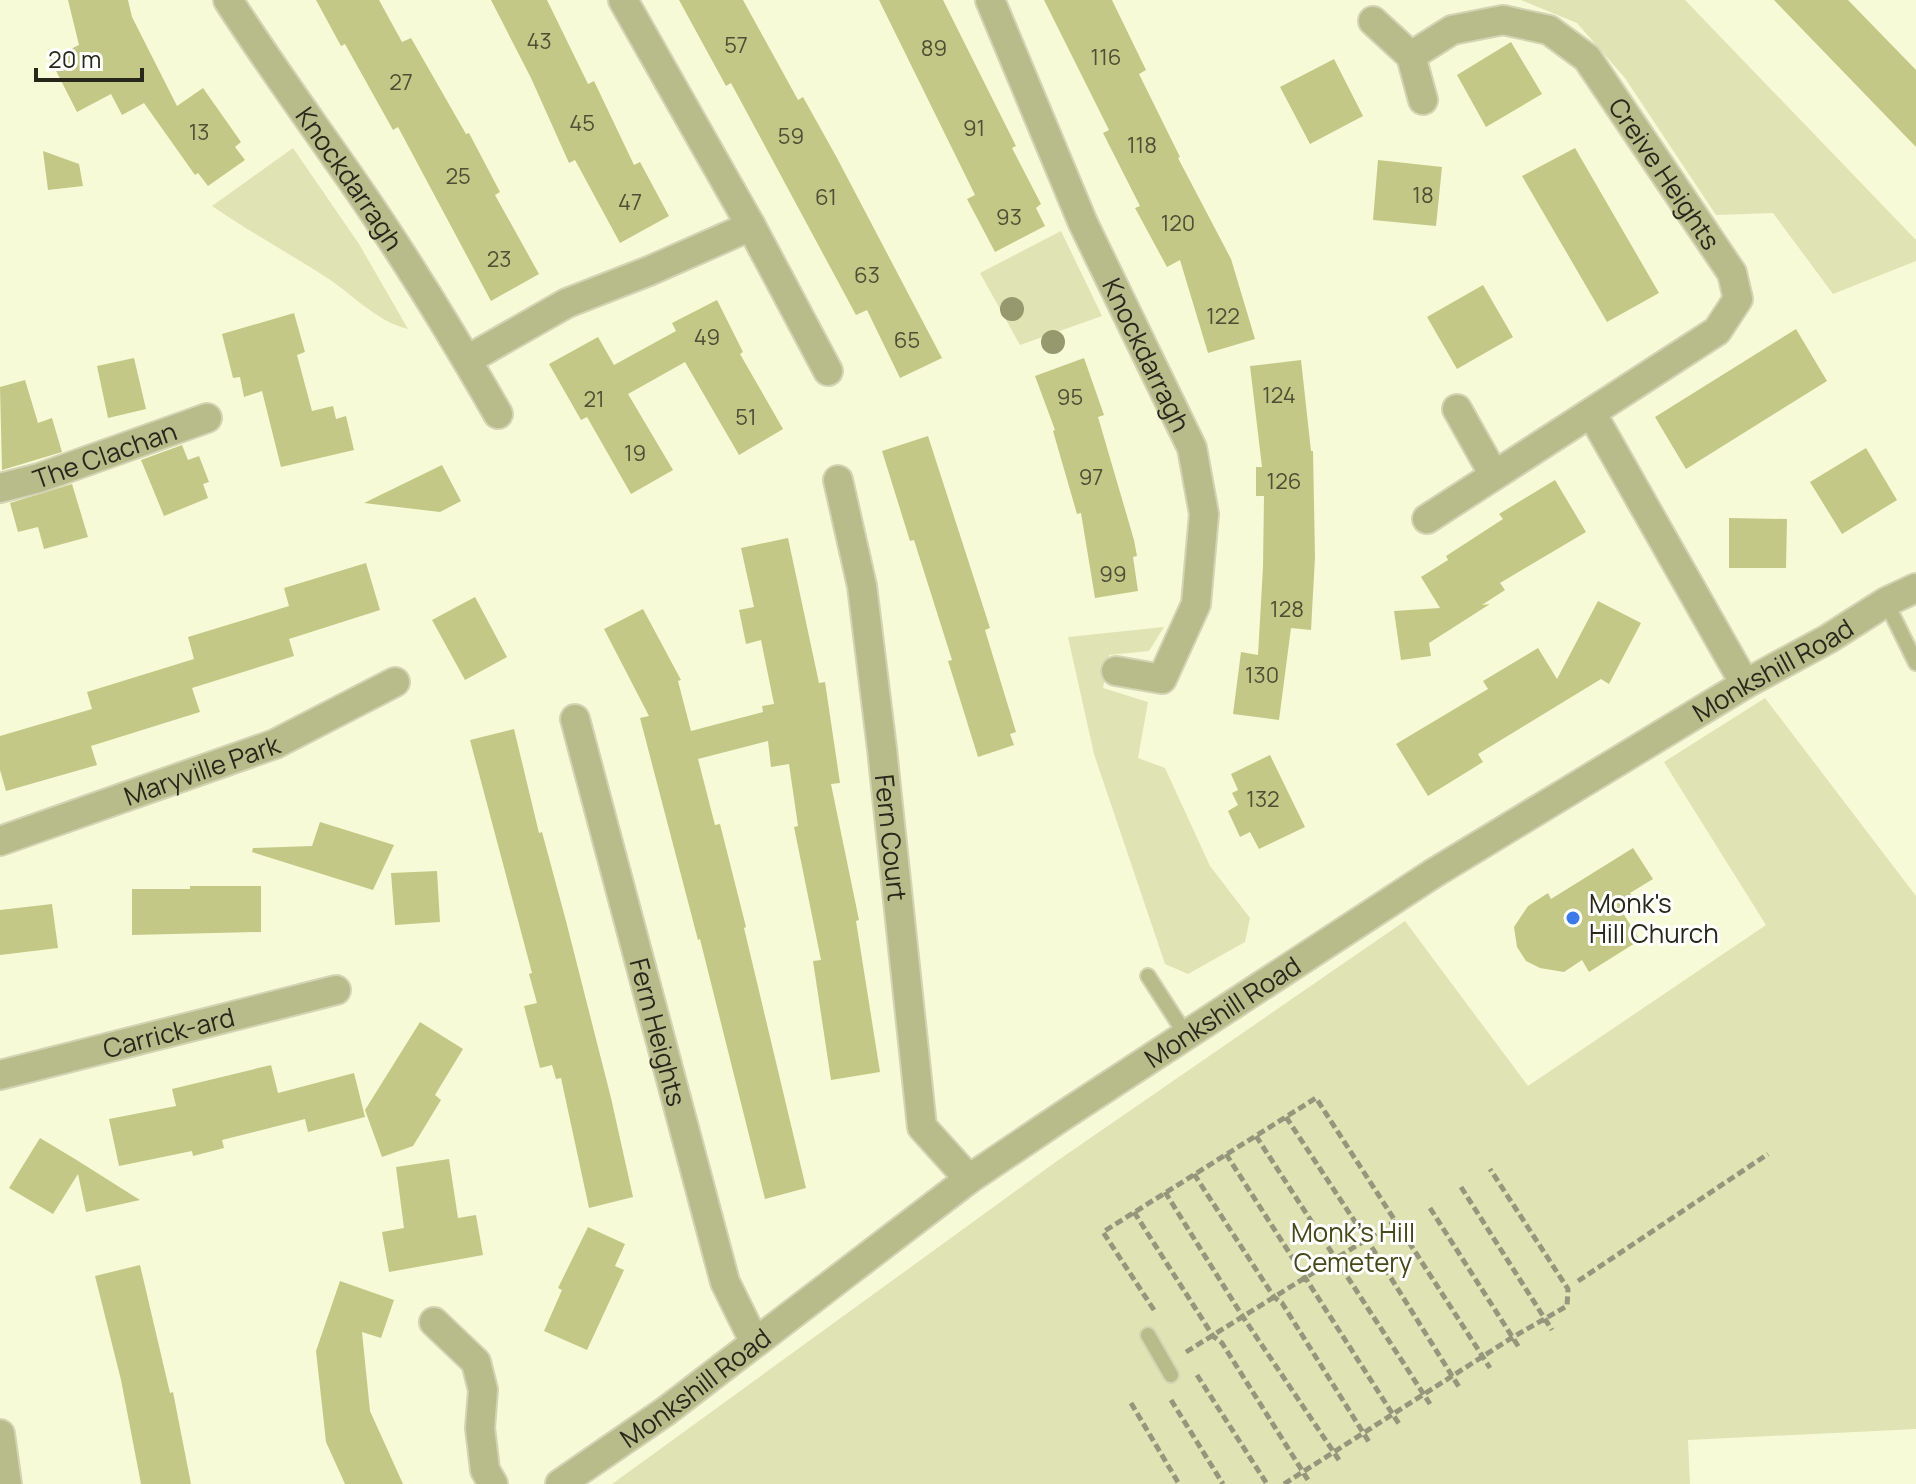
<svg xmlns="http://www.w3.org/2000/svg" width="1916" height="1484" font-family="Manrope,sans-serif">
  <rect width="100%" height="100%" fill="#f7fad6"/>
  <path fill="#e0e3b4" d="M1521,0h164l231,240v21l-83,33 -60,-81 -57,2 -91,-137 -48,-55z
    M293,148l66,96 49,85c-30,-7 -54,-33 -79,-50 -39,-25 -79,-47 -117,-73z
    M1061,231l41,85 -82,29 -40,-72z
    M1164,627l-15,24 -40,4 -6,33 45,14 -10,56 27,10 45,98 40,52 -5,24 -57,32 -23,-10 -71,-210 -26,-117z
    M1765,698l151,198v533l-228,11 2,44h-1078l445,-323 348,-240 123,165 238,-161 -102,-163z"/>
  <path fill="#c4c886" d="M68,0h60l4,17 45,89 26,-18 38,54 -6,5 10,13 -37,26 -10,-13 -3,2 -51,-72 -22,12 -11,-21 -34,18 -27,-53 29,-14z
    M316,0h63l23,42 9,-4 55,96 3,-1 31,59 -5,3 44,79 -48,27 -93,-174 -5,3 -48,-86 -4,2z
    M491,0h56l41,84 6,-3 40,84 6,-3 29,54 -49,27 -45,-83 -6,3 -38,-85z
    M679,0h64l55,100 5,-3 34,61 105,200 -42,20 -33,-68 -11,5 -125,-232 -5,3z
    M879,0h64l73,146 -4,2 29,56 -5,4 9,18 -50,26 -28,-53 8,-4z
    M1044,0h68l34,70 -7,4 41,83 -2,1 53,101 24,80 -47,14 -28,-93 -13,7 -32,-59 5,-2 -37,-73 6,-3z
    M1774,0h74l68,70v77z
    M1511,42l31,52 -56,33 -29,-52z
    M1334,59l29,57 -53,28 -30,-57z
    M1575,148l84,145 -52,29 -85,-146z
    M43,151l36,13 4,22 -35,4z
    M1378,160l64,7 -6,59 -63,-6z
    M1483,285l30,52 -56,32 -30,-52z
    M717,300l26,52 -3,2 43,75 -44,26 -54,-93 -57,32 45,76 -42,24 -44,-77 -6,3 -32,-56 49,-27 16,28 62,-34 -4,-8z
    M294,313l11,39 -8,3 15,56 21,-5 3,13 10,-3 8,34 -73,17 -19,-76 -18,6 -4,-20 -7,1 -11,-44z
    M1796,329l31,52 -141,88 -31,-52z
    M134,358l12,51 -38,9 -11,-52z
    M1084,358l20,57 -6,2 36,123 3,16 -4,1 5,34 -43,7 -14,-85 -4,1 -24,-83 2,-1 -20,-54z
    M1301,360l10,91h2l2,106 -4,73 -20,-2 -12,92 -46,-6 8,-62 17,3 5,-88 1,-71h-8v-29h6l-12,-101z
    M25,380l13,43 14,-5 10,34 -60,18 -2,-83z
    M928,436l62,192 -5,2 31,102 -6,2 4,11 -36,12 -30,-96 4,-1 -38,-120 -4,1 -28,-90z
    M182,445l6,15 11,-4 10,26 -6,2 5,14 -44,18 -23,-56z
    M1866,448l31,52 -55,34 -32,-52z
    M442,465l19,36 -21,11 -76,-9z
    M1555,480l31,52 -86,51 5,7 -23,15 8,-1 -61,39 2,13 -30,4 -7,-49 46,-3 -19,-31 27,-17 -2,-4 57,-37 -4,-5z
    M72,484l16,53 -44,12 -6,-22 -20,5 -8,-29z
    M1729,518l58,1 -1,49h-57z
    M788,538l31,145 6,-1 15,101 -9,1 28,136 -3,1 24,151 -49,8 -18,-119 8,-1 -27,-133 4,-1 -9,-62 -18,3 -3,-26 -70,18 17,66 5,-1 26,103 -2,1 62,260 -41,11 -65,-260 -2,1 -58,-222 9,-2 -45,-87 39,-20 38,71 -3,1 13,50 72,-19 -1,-6 12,-2 -13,-64 -15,4 -7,-34 15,-3 -13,-59z
    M366,563l14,47 -91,29 5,17 -102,32 8,24 -109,34 6,19 -91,26 -6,-21v-34l92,-27 -5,-17 107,-33 -6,-22 101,-31 -5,-18z
    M475,597l32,60 -42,23 -33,-60z
    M1598,601l43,22 -32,61 -8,-5 -123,75 5,8 -55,34 -32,-52 92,-55 -5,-8 55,-33 19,31z
    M514,729l25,104 3,-1 24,89 45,177 22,99 -44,11 -28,-130 -5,1 -4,-14 -12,3 -16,-62 13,-3 -8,-29 3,-1 -62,-233z
    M1270,755l35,72 -46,22 -9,-17 -10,5 -12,-26 10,-6 -6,-12 6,-3 -7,-16z
    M320,822l74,23 -21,45 -121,-38 1,-4 59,-2z
    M1633,848l20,31 -23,14 5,8 -14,9 19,30 -51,32 -7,-12 -18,12 -24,-4 -14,-7 -9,-14 -3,-20 14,-21 20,-13 3,6z
    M437,871l3,51 -45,3 -4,-52z
    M190,886h71v46l-129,3v-46h58z
    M52,904l6,44 -58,7v-45z
    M420,1022l43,27 -28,46 6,5 -28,46 -31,11 -17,-47z
    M271,1065l7,28 76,-20 11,44 -57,15 -3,-13 -83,21 2,8 -31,8 -1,-5 -73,15 -10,-47 67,-13 -4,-17z
    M40,1138l35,21 65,41 -54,12 -8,-38 -25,40 -44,-26z
    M449,1159l9,59 18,-3 7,40 -94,17 -7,-40 22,-4 -8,-61z
    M588,1227l37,17 -10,22 9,4 -37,80 -43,-19 18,-41 -4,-2z
    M140,1265l30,128 3,-1 18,92h-50l-20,-104 -26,-104z
    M340,1281l54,19 -13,38 -19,-6 8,79 33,73h-58l-19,-42 -10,-91z"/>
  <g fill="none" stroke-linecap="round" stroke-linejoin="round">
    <defs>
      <path id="lane" d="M1886,602l30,61
        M1148,976l38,59
        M1148,1335l23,40"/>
      <g id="street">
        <path id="s1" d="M228,0c41,64 85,124 128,186 51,74 98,151 142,228"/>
        <path d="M623,0l128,226 77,145"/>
        <path id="s2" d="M990,0l93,223 109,225 12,66 -8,90 -34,75 -46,-8"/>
        <path d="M1373,21l38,35 12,44"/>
        <path id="s3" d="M1411,56l41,-26 51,-10 46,10 38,28 145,215 6,26 -21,32 -290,188"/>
        <path d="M467,360l100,-57 82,-32 102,-45"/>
        <path d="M1457,409l37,66"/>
        <path d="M1592,414l153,270"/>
        <path id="s4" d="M838,480l24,106 20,163 40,378 47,52"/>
        <path id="s5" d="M0,488l39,-10 168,-60"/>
        <path id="s6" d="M575,719l150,563 29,59"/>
        <path id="s7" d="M0,841l275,-97 120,-62"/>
        <path id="s8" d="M0,1075l336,-85"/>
        <path d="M434,1322l42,40 7,28 -3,38 5,42 8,14"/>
        <path d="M0,1434l7,50"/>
        <path id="s9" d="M560,1484l106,-73 303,-232 95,-64 370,-242 311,-189 83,-45 58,-37 30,-14"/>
      </g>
    </defs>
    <use href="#lane" stroke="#d2d4b4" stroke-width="18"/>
    <use href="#street" stroke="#d2d4b4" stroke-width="32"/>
    <path stroke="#95977d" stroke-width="5" stroke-dasharray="8 4" stroke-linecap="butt" d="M1286,1117l85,129 88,141
      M1256,1136l174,268
      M1226,1154l173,270
      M1194,1174l80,123 8,6 87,139
      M1461,1187l91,143
      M1165,1192l78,125 96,143
      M1430,1208l90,141
      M1134,1212l79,124 9,7 86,137
      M1578,1281l190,-127
      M1154,1310l-51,-78 213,-134 174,270
      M1186,1352l210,-131
      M1197,1375l70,109
      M1171,1400l52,84
      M1131,1403l48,81
      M1284,1484l229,-147 54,-31 1,-17 -78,-120"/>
    <use href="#lane" stroke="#b8bc8b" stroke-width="14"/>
    <use href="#street" stroke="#b8bc8b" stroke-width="28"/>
  </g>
  <g fill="#96986d">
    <circle cx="1012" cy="309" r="12"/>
    <circle cx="1053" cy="342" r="12"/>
  </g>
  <circle fill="#3b7ae8" stroke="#fff" stroke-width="3" cx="1573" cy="918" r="8"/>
  <g text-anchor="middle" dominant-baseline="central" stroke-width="6" stroke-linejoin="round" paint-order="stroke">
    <g font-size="22" fill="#4e4f35">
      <text x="539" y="41">43</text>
      <text x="736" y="45">57</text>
      <text x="934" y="48">89</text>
      <text x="1106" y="57">116</text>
      <text x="401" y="82">27</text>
      <text x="582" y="123">45</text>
      <text x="974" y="128">91</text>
      <text x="199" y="132">13</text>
      <text x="791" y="136">59</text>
      <text x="1142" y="145">118</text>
      <text x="458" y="176">25</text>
      <text x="1423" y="195">18</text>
      <text x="826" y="197">61</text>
      <text x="630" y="202">47</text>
      <text x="1009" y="217">93</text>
      <text x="1178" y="223">120</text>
      <text x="499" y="259">23</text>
      <text x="867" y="275">63</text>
      <text x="1223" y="316">122</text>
      <text x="707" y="337">49</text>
      <text x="907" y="340">65</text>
      <text x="1279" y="395">124</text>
      <text x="1070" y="397">95</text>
      <text x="594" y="399">21</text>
      <text x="746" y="417">51</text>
      <text x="635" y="453">19</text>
      <text x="1091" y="477">97</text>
      <text x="1284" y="481">126</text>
      <text x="1113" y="574">99</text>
      <text x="1287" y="609">128</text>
      <text x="1262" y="675">130</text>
      <text x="1263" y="799">132</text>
    </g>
    <g font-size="26" fill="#27271a" stroke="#fff">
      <text stroke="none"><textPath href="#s3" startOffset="334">Creive Heights</textPath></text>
      <text stroke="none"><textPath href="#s1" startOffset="216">Knockdarragh</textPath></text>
      <text stroke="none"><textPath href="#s2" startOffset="388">Knockdarragh</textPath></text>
      <text stroke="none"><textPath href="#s5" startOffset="110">The Clachan</textPath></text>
      <text stroke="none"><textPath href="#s9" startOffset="1462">Monkshill Road</textPath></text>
      <text stroke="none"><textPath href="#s7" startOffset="214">Maryville Park</textPath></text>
      <text stroke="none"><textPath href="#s4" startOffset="362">Fern Court</textPath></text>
      <text stroke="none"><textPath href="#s9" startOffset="814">Monkshill Road</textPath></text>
      <text stroke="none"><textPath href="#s8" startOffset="174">Carrick-ard</textPath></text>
      <text stroke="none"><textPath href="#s6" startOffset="324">Fern Heights</textPath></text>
      <text stroke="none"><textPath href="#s9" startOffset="166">Monkshill Road</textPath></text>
    </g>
    <g font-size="26" fill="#27271a" stroke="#fff" text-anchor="start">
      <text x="1589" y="903">Monk's<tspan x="1589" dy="30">Hill Church</tspan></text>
    </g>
    <g font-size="26" fill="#464817" stroke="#fff">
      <text x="1353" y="1232">Monk's Hill<tspan x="1353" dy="30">Cemetery</tspan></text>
    </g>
  </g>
  <path d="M36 68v12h106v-12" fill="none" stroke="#27271a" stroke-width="4"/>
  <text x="48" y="68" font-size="24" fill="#27271a" stroke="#ffffff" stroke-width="6" paint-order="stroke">20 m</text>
</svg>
